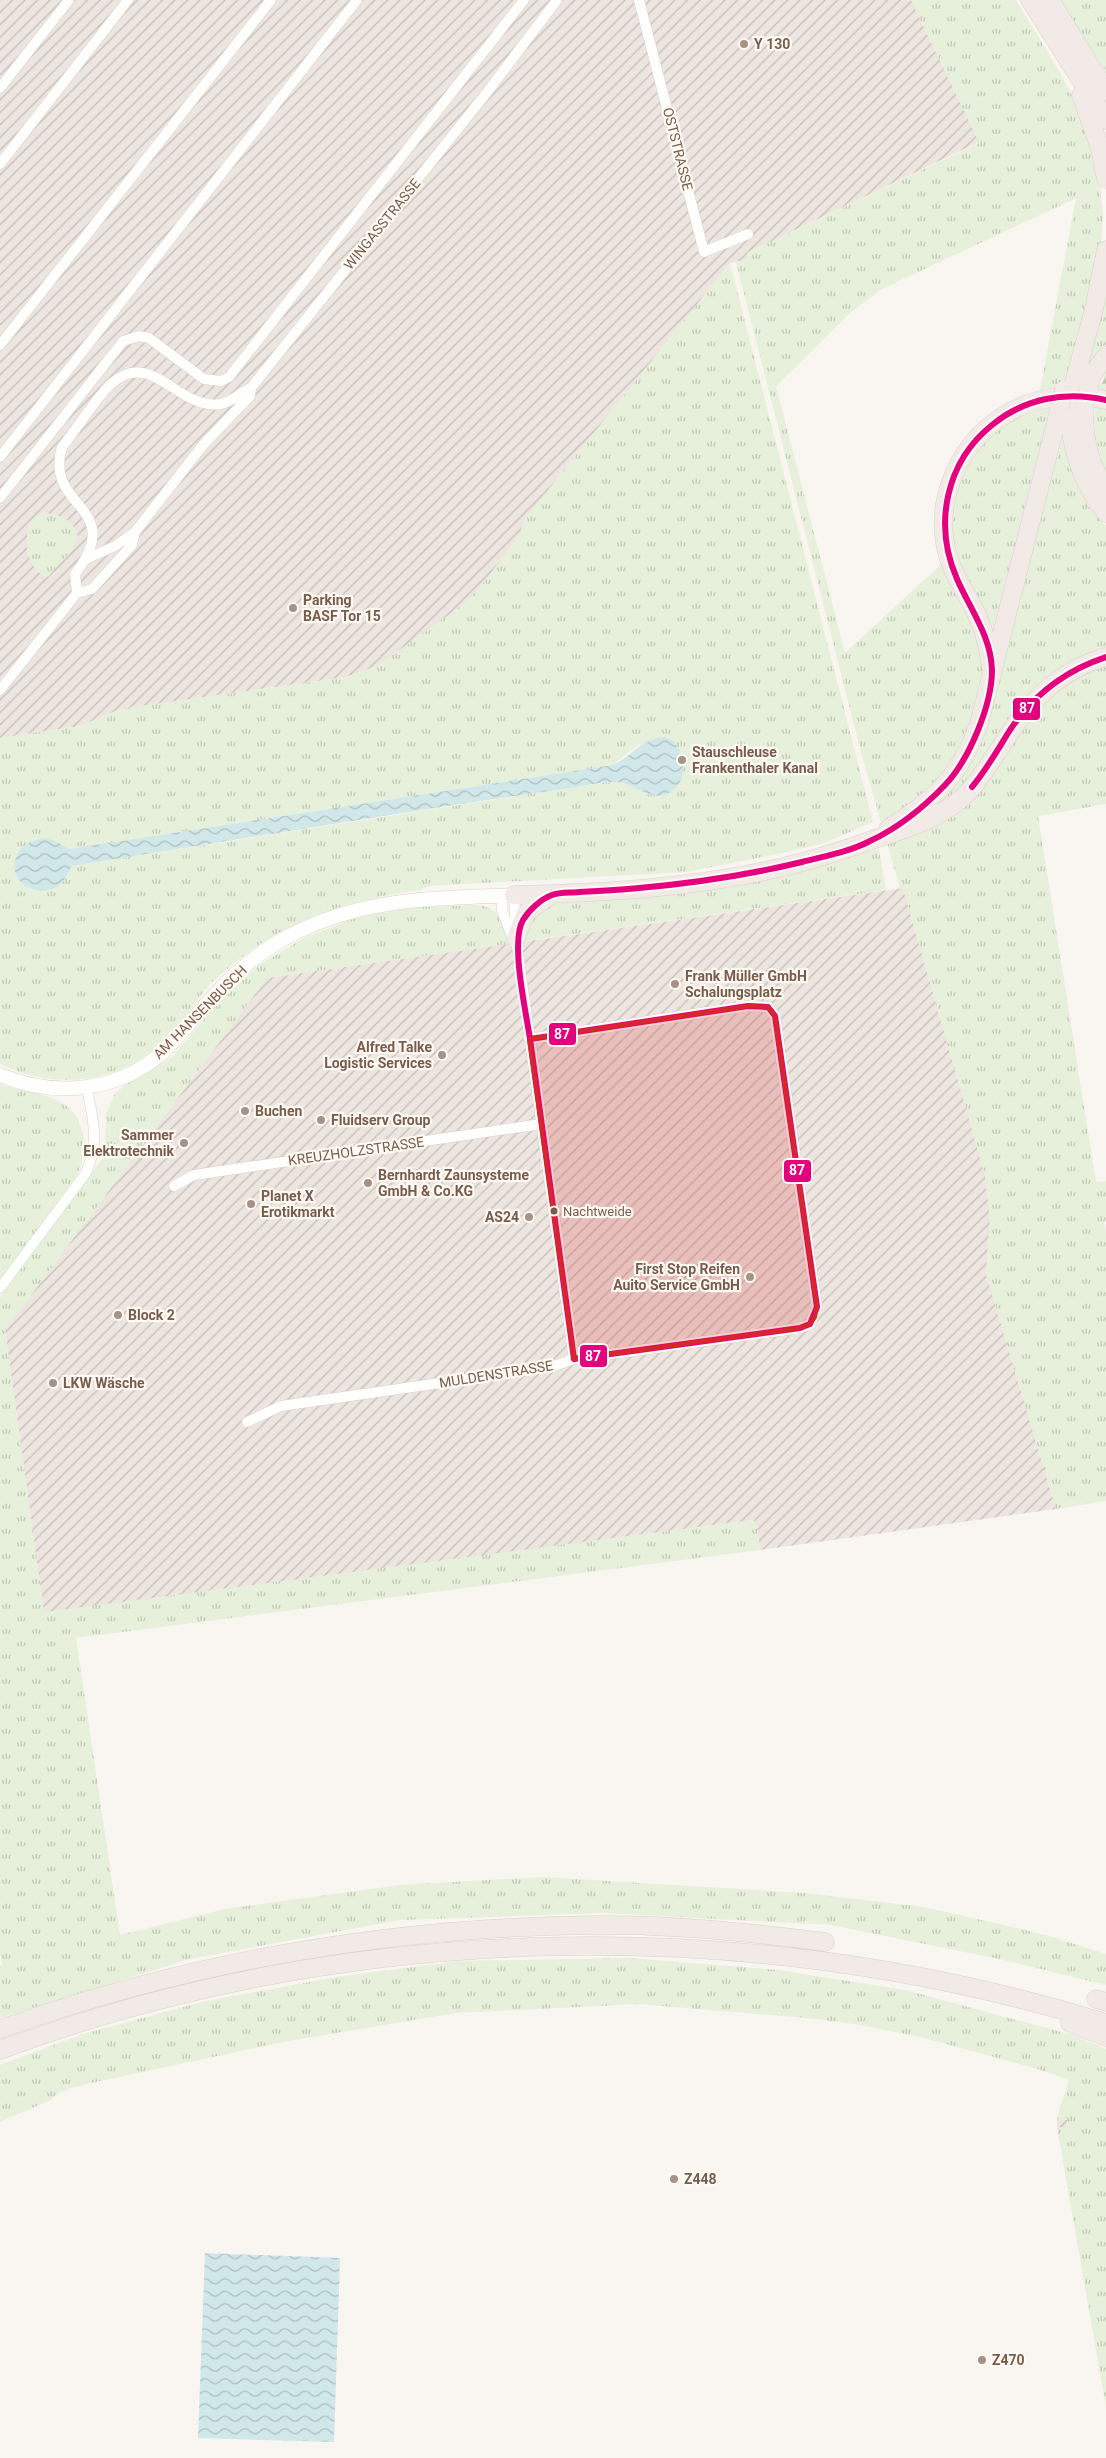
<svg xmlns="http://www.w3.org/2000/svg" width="1106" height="2458" font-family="Roboto,sans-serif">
  <defs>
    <pattern id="industrial-furrows" width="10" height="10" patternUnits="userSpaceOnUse" patternTransform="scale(1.25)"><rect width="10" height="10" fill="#ede5e0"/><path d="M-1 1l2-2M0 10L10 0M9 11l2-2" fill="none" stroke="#c5bdb8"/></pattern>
    <pattern id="grass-tufts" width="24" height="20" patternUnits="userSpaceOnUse" patternTransform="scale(1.25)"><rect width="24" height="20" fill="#e7f0db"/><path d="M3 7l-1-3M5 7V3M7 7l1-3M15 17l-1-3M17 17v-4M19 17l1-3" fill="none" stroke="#c0c6b4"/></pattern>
    <pattern id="forest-firs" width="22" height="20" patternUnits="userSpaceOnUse" patternTransform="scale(1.25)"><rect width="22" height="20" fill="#e7f0db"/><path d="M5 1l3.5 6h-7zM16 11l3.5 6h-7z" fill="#c0c6b4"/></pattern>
    <pattern id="water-waves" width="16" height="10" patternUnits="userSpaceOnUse" patternTransform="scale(1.25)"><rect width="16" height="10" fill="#d0e8ea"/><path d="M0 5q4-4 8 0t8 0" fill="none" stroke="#aebfc0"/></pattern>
  </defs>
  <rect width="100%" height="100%" fill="#f9f5f0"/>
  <path fill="url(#industrial-furrows)" d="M0,0h911l68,142 -232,111 1,6 -18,4 -205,256 -7,19 -41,53 -17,16 -83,59 -31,11 -225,32 -41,17 -80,12z
    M903,888l82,287 5,44 -4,55 70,235 -296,41 -3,-23 -4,-7 -709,93 -39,-283 262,-352z
    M1057,2117l11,3 -2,9 -9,-2z"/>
  <path fill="url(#grass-tufts)" fill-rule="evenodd" d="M911,0h105l46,76 19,37 11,29 8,45 3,28 -2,33 -39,177 5,34 22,48 17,18v279l-68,12 58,366 10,-1v40l-2,1 2,11v268l-50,8 -70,-235 4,-55 -5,-44 -82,-287h-3l-38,-132 -126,-494 12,-3 -1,-6 232,-110zM1076,198l-36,192 -45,32 -50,77 3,59 -103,95 -69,-267 75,-74 31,-23z
    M1059,0h47v71z
    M730,263l143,559 -49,21 -36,9 -102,20 -257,14 -9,4c-60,8 -115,23 -166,58 -15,11 -30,23 -44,36 -14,16 -25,35 -40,51 -45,48 -112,57 -170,29v-326l80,-12 41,-17 225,-32 31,-11 83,-59 17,-16 41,-53 7,-19zM639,744l42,37c-28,33 -41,0 -67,1 -20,1 -39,6 -59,8l-483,76 -6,11 -20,15 -15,-2 -9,-7 39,-39 8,5 544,-84z
    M1106,297v47l-7,6 -11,22 -3,-1z
    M1095,405l11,3v64c-8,-23 -14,-43 -11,-67z
    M42,513c16,1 31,5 36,23l-7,15 -23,26c-25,-4 -29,-59 -6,-64z
    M879,849l7,41 -361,51 -1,-13 23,-24 61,-4 94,-11z
    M477,905c23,2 28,19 31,39l-241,34 -262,352 39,282 709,-92 4,7 3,23 -684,88 44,297 105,-26 175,-24 142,-8 263,16 119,14 122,28 60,19v31l-102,-25 -173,-35 -228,-12 -203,7 -210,39 -190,59v-52l2,-1 -2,-12v-656l105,-142 1,-41 8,-19 11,-10 48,-29 45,-53 41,-38 47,-28 50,-19 49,-10z
    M0,1084c18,7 39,8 56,16 31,13 34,51 20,77l-76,103z
    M629,1958l149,12 127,20 171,46 30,13v358l-49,-280 8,1 3,-8 -11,-3 12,-37 -34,-12 -115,-31 -59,-12 -53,-7 -170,-14 -183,9 -167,28 -202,43 -27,8 -8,8 -51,22v-57l83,-31 123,-33 130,-24 123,-16z"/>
  <path fill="url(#forest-firs)" d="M1106,371v23l-9,-3z"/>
  <path fill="url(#water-waves)" d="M664,737c3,2 8,3 10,5 10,9 12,33 4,43 -21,25 -39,-1 -61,-3 -17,-1 -37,5 -53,7 -164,23 -328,51 -492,77 -4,7 -7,14 -13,19 -14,12 -39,5 -44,-13 -5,-19 16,-36 33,-33 8,2 15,6 21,10l544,-84c21,-10 26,-25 51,-28z
    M205,2253l135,5 -6,184 -136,-4z"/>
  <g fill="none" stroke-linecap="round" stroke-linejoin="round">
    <defs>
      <path id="street" d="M639,0l65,252 44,-18
        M0,88l69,-88
        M0,164l128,-164
        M0,345l271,-345
        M0,457l357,-457
        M0,498l123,-157 16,-5 10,2 55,41 17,2 8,-4 295,-377
        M86,559l29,-13 20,-14 68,-87 47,-49 1,-8
        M77,593l-2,-19c53,-69 -32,-65 -13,-127 14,-17 35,-51 50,-64 41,-35 66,28 109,21 12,-2 19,-12 30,-16l237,-297 69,-91
        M0,690l77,-97 15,-4 40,-44 3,-13
        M514,895l3,51 57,413
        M502,896v14l12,32
        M174,1186l20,-11 347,-51
        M0,1288l86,-115c14,-33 7,-52 1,-85
        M247,1422l34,-16 270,-39 23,-8 226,-31 10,-4 7,-17 -42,-291 -7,-9 -20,-1 -219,33"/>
      <path id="secondary" d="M0,1075c54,23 118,17 163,-23 17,-16 32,-36 48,-53 21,-24 47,-46 76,-62 76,-40 145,-38 227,-42"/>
      <path id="highway" d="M1030,0l76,120
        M1050,0l56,91
        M1081,95l19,53 6,31
        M1072,390l22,-81 12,-59
        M1088,390l4,-15 14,-19
        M1070,406c-1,40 11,75 36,107
        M1084,406c-1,31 5,58 22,84
        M991,668c-2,-16 -5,-32 -12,-48 -8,-21 -23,-39 -30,-61 -17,-53 7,-111 51,-141 31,-21 70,-27 106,-18
        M888,829c48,-31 71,-51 91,-105l81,-317
        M514,895c87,-2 176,-7 260,-26 33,-7 64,-17 95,-28 33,-11 64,-19 92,-42 16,-14 27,-34 39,-51 26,-43 56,-77 106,-91
        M516,938l10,-25 26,-19
        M1096,1999l10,3
        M1070,2023l36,14
        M0,2029c191,-68 392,-102 594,-104 77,-1 155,7 231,17
        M0,2050c351,-130 749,-137 1106,-27"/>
    </defs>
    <use href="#street" stroke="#d7d1cb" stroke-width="11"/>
    <use href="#secondary" stroke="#d9d2cb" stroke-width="15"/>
    <use href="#highway" stroke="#dad1cc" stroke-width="19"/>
    <use href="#street" stroke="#fefefd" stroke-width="10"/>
    <use href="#secondary" stroke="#fefefd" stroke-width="14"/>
    <use href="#highway" stroke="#f2eae7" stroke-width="18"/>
    <defs>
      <path id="highway-bridge" d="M1084,406l4,-16
        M1060,407l4,-17"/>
    </defs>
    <use href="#highway-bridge" stroke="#dad1cc" stroke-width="19" stroke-linecap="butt"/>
    <use href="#highway-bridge" stroke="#f2eae7" stroke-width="18"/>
    <defs>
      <path id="bus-1" d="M972,787c15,-18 26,-38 38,-57 24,-36 56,-60 96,-73
        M748,1006l20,1 7,9 42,291 -7,17 -10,4 -226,31 -44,-320z
        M530,1039c-4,-28 -20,-97 -7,-119 6,-10 18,-21 29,-25 7,-3 19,-2 27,-3 20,-1 40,-2 60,-4 55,-5 109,-13 163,-26 23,-6 47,-10 68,-21 28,-13 54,-34 75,-56 24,-25 47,-80 47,-115 -1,-34 -22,-61 -35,-91 -24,-55 -11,-117 35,-154 33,-27 73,-34 114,-25"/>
    </defs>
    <use href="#bus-1" stroke="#fffaf3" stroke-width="10"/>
    <use href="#bus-1" stroke="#e5007d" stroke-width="6"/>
  </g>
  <path fill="#d62828" fill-opacity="0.2" stroke="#d62828" stroke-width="4" stroke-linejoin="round" d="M748,1006l20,1 7,9 42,291 -2,10 -5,7 -10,4 -226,31 -45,-320z"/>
  <g fill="#a69286" stroke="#fffaf3" stroke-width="2">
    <circle cx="744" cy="44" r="5"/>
    <circle cx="293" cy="608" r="5"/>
    <circle cx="682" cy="760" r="5"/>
    <circle cx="675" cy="984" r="5"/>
    <circle cx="442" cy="1055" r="5"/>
    <circle cx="245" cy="1111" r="5"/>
    <circle cx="321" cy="1120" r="5"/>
    <circle cx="184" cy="1143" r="5"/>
    <circle cx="368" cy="1183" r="5"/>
    <circle cx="251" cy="1204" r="5"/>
    <circle cx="529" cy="1217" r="5"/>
    <circle cx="750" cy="1277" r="5"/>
    <circle cx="118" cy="1315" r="5"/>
    <circle cx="53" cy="1383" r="5"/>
    <circle cx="674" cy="2179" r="5"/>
    <circle cx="982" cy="2360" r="5"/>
  </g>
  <circle fill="#7a5c4d" stroke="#fffaf3" stroke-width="2" cx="554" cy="1211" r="4.5"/>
  <g text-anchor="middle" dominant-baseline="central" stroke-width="4.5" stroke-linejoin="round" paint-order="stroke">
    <g font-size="13" fill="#7a5c4d" stroke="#fffaf3" text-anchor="start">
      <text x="563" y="1211">Nachtweide</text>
    </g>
    <g font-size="14" font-weight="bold" fill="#7a5c4d" stroke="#fffaf3" text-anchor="start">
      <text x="754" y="44">Y 130</text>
      <text x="303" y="600">Parking<tspan x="303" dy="16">BASF Tor 15</tspan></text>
      <text x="692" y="752">Stauschleuse<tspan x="692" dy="16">Frankenthaler Kanal</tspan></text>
      <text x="685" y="976">Frank Müller GmbH<tspan x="685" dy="16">Schalungsplatz</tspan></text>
      <text x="432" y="1047" text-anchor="end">Alfred Talke<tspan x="432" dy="16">Logistic Services</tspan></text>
      <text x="255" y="1111">Buchen</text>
      <text x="331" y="1120">Fluidserv Group</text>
      <text x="174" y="1135" text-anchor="end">Sammer<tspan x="174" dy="16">Elektrotechnik</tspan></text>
      <text x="378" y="1175">Bernhardt Zaunsysteme<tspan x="378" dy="16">GmbH &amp; Co.KG</tspan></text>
      <text x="261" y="1196">Planet X<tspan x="261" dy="16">Erotikmarkt</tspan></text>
      <text x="519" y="1217" text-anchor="end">AS24</text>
      <text x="740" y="1269" text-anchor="end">First Stop Reifen<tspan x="740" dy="16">Auito Service GmbH</tspan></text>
      <text x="128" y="1315">Block 2</text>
      <text x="63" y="1383">LKW Wäsche</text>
      <text x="684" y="2179">Z448</text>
      <text x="992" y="2360">Z470</text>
    </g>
    <g font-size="14" fill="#7a5c4d" stroke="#fffaf3">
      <text transform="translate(678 149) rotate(76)">OSTSTRASSE</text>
      <text transform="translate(382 224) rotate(-51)">WINGASSTRASSE</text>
      <text transform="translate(200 1012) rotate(-45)">AM HANSENBUSCH</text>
      <text transform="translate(356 1151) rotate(-8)">KREUZHOLZSTRASSE</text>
      <text transform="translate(496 1374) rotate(-9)">MULDENSTRASSE</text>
    </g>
  </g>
  <g stroke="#fffaf3" stroke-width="2">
    <rect x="1012" y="697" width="29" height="24" rx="5" fill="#e5007d"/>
    <rect x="548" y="1022" width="29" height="24" rx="5" fill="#e5007d"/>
    <rect x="783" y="1159" width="29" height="24" rx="5" fill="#e5007d"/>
    <rect x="579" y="1344" width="29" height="24" rx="5" fill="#e5007d"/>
  </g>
  <g font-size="14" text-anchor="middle" font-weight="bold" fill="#fff">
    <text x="1027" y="713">87</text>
    <text x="562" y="1039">87</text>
    <text x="797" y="1175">87</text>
    <text x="593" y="1361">87</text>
  </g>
</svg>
